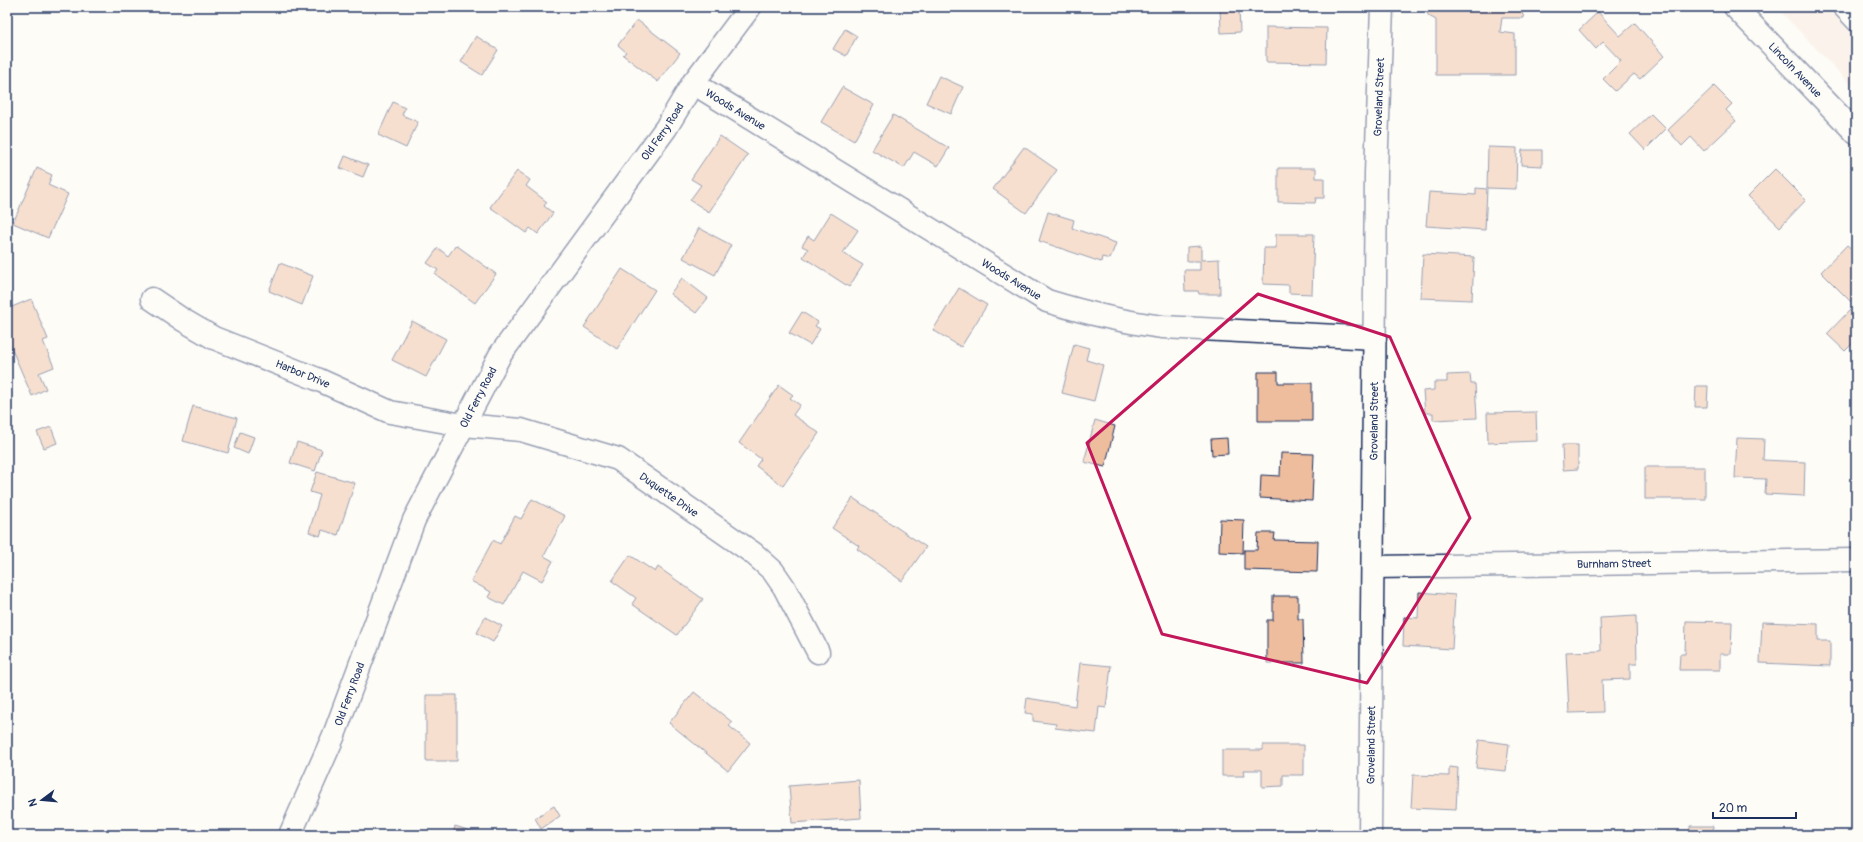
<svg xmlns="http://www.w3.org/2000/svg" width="1863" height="842" font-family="Pangolin,sans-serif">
  <rect width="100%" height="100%" fill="#fdfcf7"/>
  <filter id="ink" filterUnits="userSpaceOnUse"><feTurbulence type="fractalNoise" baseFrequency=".025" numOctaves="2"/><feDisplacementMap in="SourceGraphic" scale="8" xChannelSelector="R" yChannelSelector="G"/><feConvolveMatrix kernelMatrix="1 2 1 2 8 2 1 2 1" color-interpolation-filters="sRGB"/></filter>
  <g filter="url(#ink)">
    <path fill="#f8e9dc" d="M1776,7h80v83z"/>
    <path fill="#eebd9e" stroke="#1b2f5e" d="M1220,7h19l1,25 -19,1z
      M1427,7h93l4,11h-22l-2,14 15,2v41h-79v-55l-7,-4 -2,-3z
      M1598,12l22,24 15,-13 29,33 -24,23 -6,-5 -19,17 -12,-12 18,-18 -18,-19 -7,7 -17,-19z
      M637,20l43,33 -22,29 -35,-27 3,-3 -8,-7z
      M1266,27l61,1 -1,35 -60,-1z
      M845,29l12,7 -11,20 -13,-7z
      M476,36l22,14 -16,25 -21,-13z
      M939,76l24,11 -12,27 -25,-11z
      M1714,86l18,18 -6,6 10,11 -32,30 -13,-14 -9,9 -14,-16z
      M842,87l32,18 -20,36 -33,-19z
      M393,102l12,6 -3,7 16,7 -12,26 -28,-13z
      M1651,114l15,15 -21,21 -15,-16z
      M893,115l56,33 -11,18 -24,-14 -10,16 -32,-18z
      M720,136l28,19 -39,57 -19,-12 11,-15 -10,-6z
      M1024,147l33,23 -31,43 -33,-24z
      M1488,147l29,1 -1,41 -29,-1z
      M1522,150h20v16l-21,-1z
      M345,156l23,9 -5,12 -23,-9z
      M37,168l15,7 -4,10 20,9 -20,44 -35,-15z
      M1278,168h38v10h8v20h-8l-1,5 -37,-1z
      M1775,169l31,31 -26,27 -32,-31z
      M517,171l13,9 -4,6 21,16 -3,4 9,7 -15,21 -8,-6 -4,5 -36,-26z
      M1476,188l11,1 -2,41 -59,-4 3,-34 47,3z
      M1048,212l26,8 -2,8 44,15 -6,16 -8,-2 -1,5 -62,-21z
      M831,213l27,17 -15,23 20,12 -14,22 -46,-30 5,-8 -6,-3 6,-10 6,4z
      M699,228l32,17 -16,30 -32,-17z
      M1276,234h38l-2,60 -23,-1v-8l-26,-1 1,-36h12z
      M456,245l40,29 -21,29 -40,-29 3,-4 -11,-7 11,-15 10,8z
      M1847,245l9,8v50l-2,2 -33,-33z
      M1201,246v14l18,-1 1,35h-21l-1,-3h-13l-1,-21h16v-9h-13v-14z
      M1423,254l51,3 -2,43 -51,-2z
      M280,263l33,13 -11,29 -33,-14z
      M622,269l33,21 -38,59 -33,-22z
      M682,278l26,20 -12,15 -26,-19z
      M959,288l28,17 -26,42 -28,-17z
      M31,299l17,40 -5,2 11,26 -15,6 7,16 -14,7 -25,-58v-29z
      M1850,310l6,6v24l-11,11 -18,-17z
      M802,312l16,10 -3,4 5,3 -10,16 -21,-12z
      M412,321l34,18 -20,38 -34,-17z
      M1074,344l15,4 -3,12 17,5 -9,36 -32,-8z
      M1258,372h20v11h34v38h-54z
      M1470,374l1,10h4l2,34 -44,2v-7h-8l-2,-22 11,-1v-8h13v-7z
      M779,385l14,10 -3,3 10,7 -7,10 26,18 -36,53 -27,-20 5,-7 -22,-16z
      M1696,386h12l-1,21h-12z
      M193,406l44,12 -9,35 -45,-12z
      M1536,412l1,29 -49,2 -1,-30z
      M1095,420l20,6 -10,41 -21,-5z
      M51,427l6,16 -13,5 -7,-16z
      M240,432l14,5 -6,17 -14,-6z
      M1227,438l1,16 -16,1 -1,-16z
      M1737,438l27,1 -1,21 42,2 -1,34 -39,-2 1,-15 -31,-1z
      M297,442l25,8 -7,21 -25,-8z
      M1562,445h16v24l-15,1z
      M1281,453l33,1 -2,47 -52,-3 1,-23 19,1z
      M1645,467h60v32h-60z
      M317,472l38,11 -17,52 -16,-5 -2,6 -11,-4 11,-37 -10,-3z
      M853,498l73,49 -24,34 -45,-32 2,-3 -27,-18z
      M532,499l33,17 -21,40 9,5 -11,20 -19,-10 -19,34 -16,-8 3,-5 -20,-11 22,-41 7,4 15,-28 6,3z
      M1220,519l24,1 -1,33 -24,-1z
      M1258,533h17l-1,7 44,1 -1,31 -73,-2v-20h13z
      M630,555l25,17 3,-5 45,32 -26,36 -45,-31 4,-6 -24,-17z
      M1419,592l36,3 -3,54 -49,-3 1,-29 14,1z
      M1273,596h25v23h5l1,44h-37v-43h6z
      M1636,616l1,48h-7v15l-28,1 1,32 -34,1 -3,-61 35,-1 -1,-33z
      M485,617l17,9 -9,16 -16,-9z
      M1686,621l46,1 -1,32h-11v16h-41l1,-16h5z
      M1762,622l56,2v17h12v25l-70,-3z
      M1854,624h2v40h-2z
      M1080,663l31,3 -5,42 -7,-1 -3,26 -41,-5 1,-4 -23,-3v-7l-8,-1 2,-15 48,8z
      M694,692l38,30 -3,4 21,17 -22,28 -59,-48z
      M426,695h31v66h-31z
      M1479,740l30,4 -3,27 -30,-3z
      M1263,745h41v30h-21v11l-21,1v-17h-19l1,6h-22v-26h41z
      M1449,767l9,1 -2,42 -45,-2 2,-33 36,1z
      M859,780l2,38 -69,5 -3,-37z
      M554,806l6,10 -19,13 -6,-11z
      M455,826l28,9h-30z
      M1690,826h23v9h-23z"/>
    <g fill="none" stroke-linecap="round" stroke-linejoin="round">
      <defs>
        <path id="service" d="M1841,7l15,16"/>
        <g id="minor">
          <path id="s1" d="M693,83l354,218c39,12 76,21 116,26l212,11"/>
          <path id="s2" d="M152,299l31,21 31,18 103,41 73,33 73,13 58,5 97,29 135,94 20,18 11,16 34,65"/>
          <path id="s3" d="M1373,567l483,-7"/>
          <path id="s4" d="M290,835l44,-100 80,-215 86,-165 166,-227 27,-45 57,-76"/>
        </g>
        <g id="secondary">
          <path id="s5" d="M1370,835l6,-662 6,-166"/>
        </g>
        <g id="primary">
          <path id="s6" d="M1735,7l121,126"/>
        </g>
      </defs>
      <use href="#service" stroke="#1b2f5e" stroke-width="20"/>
      <use href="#minor" stroke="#1b2f5e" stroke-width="25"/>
      <use href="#secondary" stroke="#1b2f5e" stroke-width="25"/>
      <use href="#primary" stroke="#1b2f5e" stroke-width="25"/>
      <use href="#service" stroke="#fdfcf7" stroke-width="17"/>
      <use href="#minor" stroke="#fdfcf7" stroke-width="22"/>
      <use href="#secondary" stroke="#fdfcf7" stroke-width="22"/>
      <use href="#primary" stroke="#fdfcf7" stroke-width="22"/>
    </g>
  </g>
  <path d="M0 0H1863V842H0ZM1258,294l132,43 80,181 -103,165 -205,-49 -75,-191z" fill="#fdfcf7" fill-opacity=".55" fill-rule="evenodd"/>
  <path fill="none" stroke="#c2185b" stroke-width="3" stroke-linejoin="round" d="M1258,294l132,43 80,181 -103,165 -205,-49 -75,-191z"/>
  <g text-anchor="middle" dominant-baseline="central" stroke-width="3.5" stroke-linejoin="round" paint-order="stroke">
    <g font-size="11" fill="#1b2f5e" stroke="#fdfcf7">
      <text stroke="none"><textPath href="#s6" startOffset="87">Lincoln Avenue</textPath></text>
      <text stroke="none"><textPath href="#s5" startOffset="738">Groveland Street</textPath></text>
      <text stroke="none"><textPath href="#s1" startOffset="50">Woods Avenue</textPath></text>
      <text stroke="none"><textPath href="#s4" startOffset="801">Old Ferry Road</textPath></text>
      <text stroke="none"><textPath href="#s1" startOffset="374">Woods Avenue</textPath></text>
      <text stroke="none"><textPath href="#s2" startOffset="169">Harbor Drive</textPath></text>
      <text stroke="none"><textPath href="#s4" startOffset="477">Old Ferry Road</textPath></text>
      <text stroke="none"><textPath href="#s5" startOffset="414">Groveland Street</textPath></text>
      <text stroke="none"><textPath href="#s2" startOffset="560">Duquette Drive</textPath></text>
      <text stroke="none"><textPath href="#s3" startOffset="241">Burnham Street</textPath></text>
      <text stroke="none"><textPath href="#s4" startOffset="153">Old Ferry Road</textPath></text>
      <text stroke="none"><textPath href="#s5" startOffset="90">Groveland Street</textPath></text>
    </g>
  </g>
  <rect width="1863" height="842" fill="none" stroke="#fdfcf7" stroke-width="24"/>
  <rect x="12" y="12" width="1839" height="818" fill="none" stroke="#1b2f5e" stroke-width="1.5" filter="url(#ink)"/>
  <g transform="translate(42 800) rotate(254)" stroke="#fdfcf7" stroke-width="3" paint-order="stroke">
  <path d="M0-3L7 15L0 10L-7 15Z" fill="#1b2f5e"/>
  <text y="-6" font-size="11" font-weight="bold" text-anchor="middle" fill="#1b2f5e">N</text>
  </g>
  <path d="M1713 812v6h83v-6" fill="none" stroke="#1b2f5e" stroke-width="2"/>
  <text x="1719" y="812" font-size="12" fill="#1b2f5e" stroke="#fdfcf7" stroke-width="3" paint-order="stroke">20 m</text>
</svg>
